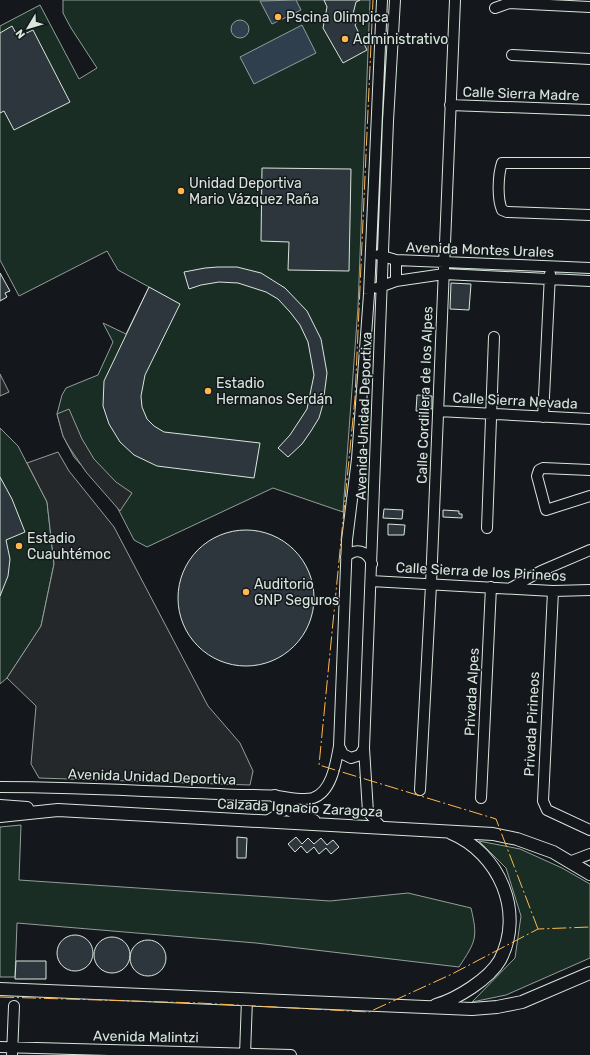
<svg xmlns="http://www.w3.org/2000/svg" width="590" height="1055" font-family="Rubik,sans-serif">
  <rect width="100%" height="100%" fill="#14181c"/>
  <path fill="#1a2d24" stroke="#939e99" d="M63,0h307l-12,307 -15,205 -70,-24 -126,59 -13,-7 -19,-37 -41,-46 -11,-21 -6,-22 5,-19 4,-7 32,-13 15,-33 -10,-19 23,11 23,-47 -31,-17 -11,-19 -88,45 -19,-36v-234l40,-21 39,74 18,-11 -26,-40 -8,-15z
    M0,428l18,18 29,56 7,62 -13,62 -34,52 -7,6z
    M21,825l-2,55 311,21 78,-8 63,15c7,30 5,33 -12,59l-203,-24 -239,-20 -2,54h-15v-150z
    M479,841l41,8 42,19 28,16v74l-84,37 -34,7 43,-44 6,-42 -15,-48z"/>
  <path fill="#24282b" stroke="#939e99" d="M0,374l9,18 -9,4z
    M69,409l13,30 12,20 22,23 16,11 -12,18 -34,-39 -17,-25 -6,-11 -6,-22z
    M58,452l11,19 45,56 94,179 32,37 13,28 -3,14 -211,-7 -8,-14 5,-58 -29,-28 34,-52 13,-62 -7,-62 -20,-39z"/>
  <path fill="#2f3f4d" stroke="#939e99" d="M296,0l5,10 -29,14 -12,-23z
    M231 29a9 9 0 1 1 18 0a9 9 0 1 1-18 0Z
    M302,25l14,28 -62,31 -14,-27z"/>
  <path fill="#2c363c" stroke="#d8e6dc" d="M324,0h36l-4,2 -3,12 4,8 -2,3 12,25 -24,13 -20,-35 4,-21z
    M12,26l6,11 15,-7 37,72 -56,28 -10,-19 -4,2v-80z
    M262,168l89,1 -2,102 -61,-1 1,-28 -28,-1z
    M218,267h19l24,6 24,15 22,23 14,28 6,34 -4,31 -4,14 -8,13 -9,13 -14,13 -10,-9 12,-13 17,-26 7,-34 -6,-33 -8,-17 -10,-13 -12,-13 -12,-7 -28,-9 -19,-1 -18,3 -12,4 -5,-17 21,-4z
    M0,273l10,18 -5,2 2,4 -7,4z
    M451,283l20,1 -2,26 -19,-1z
    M149,287l31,17 -35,71 -4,21 1,11 5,12 7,7 10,6 96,11 -6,35 -97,-12 -23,-11 -14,-13 -11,-18 -6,-18 1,-25z
    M417,395l15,1v13l-7,-1v3h-9z
    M0,477l12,22 13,33 -19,8 4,19 -2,17 -8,20z
    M384,509l19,1 -1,9 -19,-1z
    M443,510l16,1v3h3v4l-19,-1z
    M388,524l17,1 -1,10h-16z
    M178 598a68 68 0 1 1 136 0a68 68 0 1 1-136 0Z
    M237,837l10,1 -1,20h-9z
    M296,837l6,7 6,-6 6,6 7,-6 6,7 6,-5 6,7 -8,7 -5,-6 -7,6 -5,-7 -7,6 -6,-7 -6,6 -7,-8z
    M57 953a18 18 0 1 1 36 0a18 18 0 1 1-36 0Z
    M94 955a18 18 0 1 1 36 0a18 18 0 1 1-36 0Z
    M130 958a18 18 0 1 1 36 0a18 18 0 1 1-36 0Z
    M16,961h30v18h-31z"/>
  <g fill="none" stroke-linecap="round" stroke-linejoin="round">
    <defs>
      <path id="minor" d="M495,8l14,-5 81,4
        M512,55l78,4
        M450,105l140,5
        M590,163h-88c-4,12 -5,35 0,47l5,2 83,3
        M379,255l17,5 194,8
        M396,281v-21
        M377,288l19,-7 48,-7 146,7
        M438,411l152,8
        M543,417l7,-143
        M590,470l-47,-2 -4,2 -2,6 9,34 44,-14
        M487,528l7,-191
        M346,557c10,-10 22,-6 26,7
        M371,581l182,10 37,-1
        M511,588l30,-17 49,-21
        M553,591l-10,210 4,9 43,20
        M339,746l4,8 8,4 9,-3 4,-7
        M0,787c80,0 160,5 240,8 12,0 25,0 37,1 11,1 25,5 36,2 19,-6 23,-36 26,-52l8,-206 10,-81 12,-165 13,-294
        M420,790l11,-205 24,-585
        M481,798l10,-211
        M267,821l26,-16
        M382,828l-14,-16 -4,-64 24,-627 7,-121
        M569,862l21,-8
        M0,1047l291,8
        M12,1055l2,-49
        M245,1055l2,-56"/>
      <path id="major" d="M275,796l13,13 26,12
        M0,806l27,2
        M0,816l58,-6 435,24 24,5 36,13 37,22
        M0,989l472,20 25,-2 25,-5 68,-29
        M436,1005c21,-6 53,-26 64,-45 25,-48 -1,-107 -49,-127"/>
    </defs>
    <use href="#minor" stroke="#d8e6dc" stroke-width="12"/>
    <use href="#major" stroke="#d8e6dc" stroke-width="14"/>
    <use href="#minor" stroke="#14181c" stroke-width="10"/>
    <use href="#major" stroke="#14181c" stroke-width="12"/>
    <path stroke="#ffb74d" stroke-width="1" stroke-dasharray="14 3 2 3" stroke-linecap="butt" d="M373,0l-18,398 -36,367 177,54 42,110
      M0,997l198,6 171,9 83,-38 86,-45 52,-2"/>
  </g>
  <g fill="#ffb74d" stroke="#14181c" stroke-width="1.5">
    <circle cx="278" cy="17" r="4"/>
    <circle cx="345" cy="39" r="4"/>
    <circle cx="181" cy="191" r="4"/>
    <circle cx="208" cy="391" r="4"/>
    <circle cx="19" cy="546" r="4"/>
    <circle cx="246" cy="592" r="4"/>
  </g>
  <g text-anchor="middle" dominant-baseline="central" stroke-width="3" stroke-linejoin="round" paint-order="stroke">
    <g font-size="14" fill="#d8e6dc" stroke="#14181c" text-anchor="start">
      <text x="286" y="17">Pscina Olimpica</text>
      <text x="353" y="39">Administrativo</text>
      <text x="189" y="183">Unidad Deportiva<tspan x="189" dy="16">Mario Vázquez Raña</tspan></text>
      <text x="216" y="383">Estadio<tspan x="216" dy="16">Hermanos Serdán</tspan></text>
      <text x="27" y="538">Estadio<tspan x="27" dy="16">Cuauhtémoc</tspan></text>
      <text x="254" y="584">Auditorio<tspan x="254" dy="16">GNP Seguros</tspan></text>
    </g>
    <g font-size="14" fill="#d8e6dc" stroke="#14181c">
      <text transform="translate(521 94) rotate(2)">Calle Sierra Madre</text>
      <text transform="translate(480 250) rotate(2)">Avenida Montes Urales</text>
      <text transform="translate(425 395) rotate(-88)">Calle Cordillera de los Alpes</text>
      <text transform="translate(515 401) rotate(3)">Calle Sierra Nevada</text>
      <text transform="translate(364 416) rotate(-88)">Avenida Unidad Deportiva</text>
      <text transform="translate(481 572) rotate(3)">Calle Sierra de los Pirineos</text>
      <text transform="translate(472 692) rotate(-87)">Privada Alpes</text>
      <text transform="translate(532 724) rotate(-87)">Privada Pirineos</text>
      <text transform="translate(152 777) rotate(2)">Avenida Unidad Deportiva</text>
      <text transform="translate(300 808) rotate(3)">Calzada Ignacio Zaragoza</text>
      <text transform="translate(146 1037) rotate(1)">Avenida Malintzi</text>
    </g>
  </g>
  <g transform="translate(28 28) rotate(232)" stroke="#14181c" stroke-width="3" paint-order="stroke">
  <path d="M0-3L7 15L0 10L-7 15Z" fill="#d8e6dc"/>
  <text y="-6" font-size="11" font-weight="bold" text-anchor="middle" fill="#d8e6dc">N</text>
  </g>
</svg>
